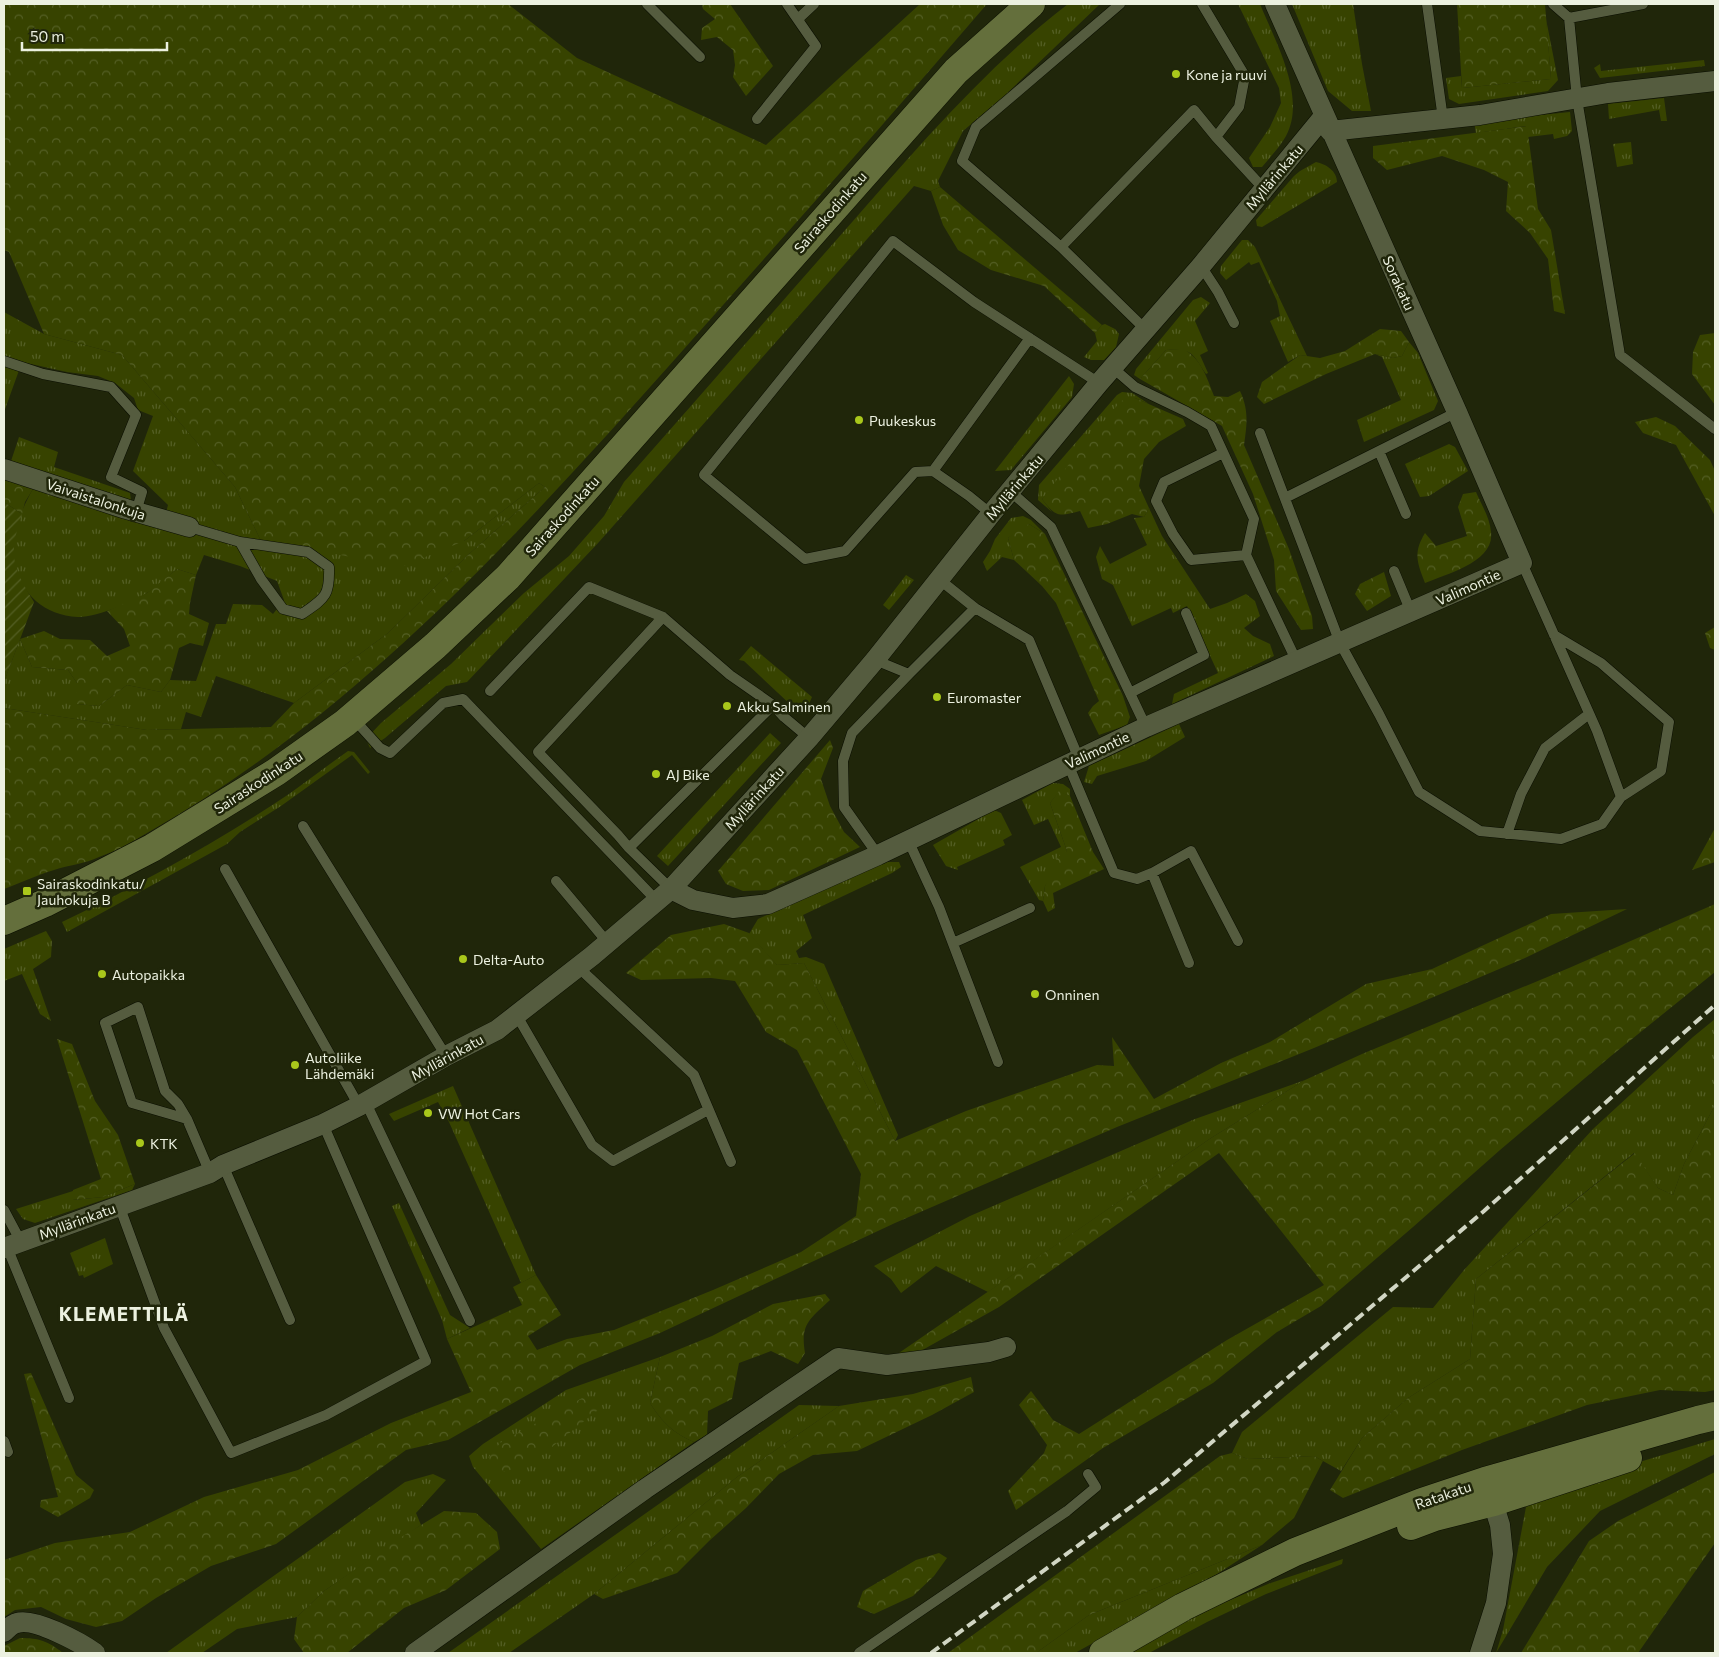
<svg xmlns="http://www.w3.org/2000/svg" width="1719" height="1657" font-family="Commissioner,sans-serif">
  <defs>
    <pattern id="grass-tufts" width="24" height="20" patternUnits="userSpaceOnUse" patternTransform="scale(1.25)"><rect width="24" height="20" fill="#374300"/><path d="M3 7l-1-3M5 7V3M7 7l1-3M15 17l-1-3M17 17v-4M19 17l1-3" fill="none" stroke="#545f25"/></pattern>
    <pattern id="forest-crowns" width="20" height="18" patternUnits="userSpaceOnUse" patternTransform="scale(1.25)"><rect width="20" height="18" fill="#374300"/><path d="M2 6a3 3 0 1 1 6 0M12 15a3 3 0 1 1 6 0" fill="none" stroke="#545f25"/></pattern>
    <pattern id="garden-furrows" width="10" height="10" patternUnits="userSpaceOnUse" patternTransform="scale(1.25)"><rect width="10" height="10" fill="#374300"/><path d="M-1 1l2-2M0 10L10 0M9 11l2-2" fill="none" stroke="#545f25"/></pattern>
  </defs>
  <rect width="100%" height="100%" fill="#20260a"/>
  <path fill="url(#grass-tufts)" d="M1068,4h32l-98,94 -39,33 -25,50 2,6 -9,4 -17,-5 -315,356 -132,140 -21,4 -61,52 -15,10 -4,-9 15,-16 70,-59 73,-71 45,-37 35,-40 20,-34c74,-84 148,-169 222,-253 69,-79 139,-161 222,-225z
    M1238,4h22c15,37 47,93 26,132 -6,11 -16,21 -24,31h-9l-4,-9 21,-31 11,-24 -2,-15z
    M1292,4h61l9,60 9,47h-19l-24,-20z
    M1546,19l12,61 -10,11 -89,13 -10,-5 -3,-21 15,-2 1,12 89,-9z
    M1704,60l1,6 -105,12 -6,-10 6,-4 1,7z
    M1664,98l3,23h-6l-2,-11 -50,9 -1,-15z
    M1570,112l2,19 -5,5 -13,3 -1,-5 -25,3 -2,-11 -50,7 -2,-11z
    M1631,142l2,22 -16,3 -4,-23z
    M1316,162c10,2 21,9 21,20l-75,45 -5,-1 -1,-6 38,-44 6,-5z
    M1242,240h6l7,7 52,109 -7,-1 -12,7 -18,-41 10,-5 -3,-15 -18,-39 -8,3 -2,-3 -23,18 -6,-7 1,-7z
    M1201,297l9,6 -15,18 13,30 -8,4 8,18 -2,1c-15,-22 -13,-25 -40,-24l-26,29 -6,-4 2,-6 57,-69z
    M4,312l40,22 78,21 113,132 25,52 204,2 75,-58 6,4 -76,67 -81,79 -94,70 -78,-27 -15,41 -15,-5 -5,17 -34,1 -143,-22v-26l16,-43 12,28 36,3 9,13v21l22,2 28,-21 34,7 9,-12 26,1 20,-57h10l7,-20 29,1 11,9 11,-14 -7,-19 -37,-15 -36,-11 -8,20 -19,-6c-10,8 -20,18 -30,24 -14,9 -53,25 -69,24 -34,-2 -56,-22 -64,-55 -5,-21 8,-55 19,-73l129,39 6,-23 -35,-34 20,-55 -15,-6 -4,-12 -19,-15 -17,-7 -31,-4 -45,-10 -18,50z
    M1105,324l10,5 4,5 -3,13 -12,13h-13l-7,-3 13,-16 -2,-8 7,-8z
    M1409,342l9,11 20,48 -4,9 -70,32 -7,-22 44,-20 -19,-43 -7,-3 18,4 9,-2z
    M1069,376l5,8 -2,13 -61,73 -16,1z
    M1122,392l10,1 17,11 -14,-6 -93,101 10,13 -14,-12 1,-15 78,-90z
    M19,437l39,15 -4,15 76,26 1,7 -4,3 -116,-42z
    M1449,444l6,3 13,24 -39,25 -9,1 -15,-33z
    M1149,508l13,28 48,73 17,-6 19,-9 9,7 5,15 -16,12 9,8 17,8 4,12 -102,48 2,-10 44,-21 -31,-67 -14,7 -2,-5 -39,18 -19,-41 -11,-6 -6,-22 4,-11 10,18 37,-19 -13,-27 10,-1z
    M1023,516l8,4 14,14 -16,-10 -21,14 6,22 -12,-3 -15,14 -4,-9 7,-11 5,-12 16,-21z
    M906,575l8,5 -25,30 -6,-5z
    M751,646l61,51 -3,7 -9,6 -7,-3 -49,-46 -5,-1z
    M1179,724l6,13 -39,24 -49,15 -5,8 -8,-2 5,-16z
    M770,733l11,10 -113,123 -11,-10z
    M348,751l6,1 16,20 -2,2 -16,-19 -71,51 -41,26 -13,12 -160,88 -5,-10c78,-38 155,-80 227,-128 20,-14 39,-29 59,-43z
    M1053,783l10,1 7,5v7l-11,-4 -9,11 17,48 -22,35 -2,15 -4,-1 -19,-33 41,-20 -13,-28 -14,6 -12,-25z
    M994,810l7,3 11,22 -9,5 2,5 -48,22 1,3 -12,-4 -13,-21z
    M885,862h14l2,5 -9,6 -89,42 9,23 -16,13 3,7 7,-1 18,7 74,171 -3,6 -91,-178 -27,2 -28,-31 9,-15z
    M46,931l6,10 -1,16 -18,12 18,52 -11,-7 -18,-40 -18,7v-32z
    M1715,1019v86l-31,59 -11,31 -15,-7 -24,-35 -158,126 -6,80 -62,39 -46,40 -21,33 -27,-15 -66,3 -16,-6 10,-21 151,-125 40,1 31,-38 129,-141 100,-92z
    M1305,1080l-94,58 -223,154 -52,-26 -35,27 -10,-14 -17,-13 96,-50 225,-97z
    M453,1086l83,189 -15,8 -72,-161 -11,-20 -44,19 -5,-7z
    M135,1184l-3,6 -97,33 -12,-4 -7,-10 57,-18v9l30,-3z
    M399,1203l51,112 20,13 -23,11 -5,-19 -50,-114z
    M105,1238l8,26 -29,14 -1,-3 -4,1 -9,-23z
    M660,1357l-10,46c12,19 23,30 44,39l-153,107 -68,-82 -4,-11 14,-12 83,-54z
    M799,1405l40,1 -102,71 -143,117 -85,59h-61z
    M1715,1439v15l-115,57 -53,56 -51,86 7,-23 23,-123 7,-8 54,-21z
    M433,1474l13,6 -30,33 5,12 -97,66 -27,26 -60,12 -35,24h-36l239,-171z
    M1262,1545l-45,29 -142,79h-39l53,-38z
    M1343,1559l-1,5 -76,30 -59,28 -58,31h-20l66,-38 73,-31z"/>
  <path fill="url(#forest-crowns)" d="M4,4h504l69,54 189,87 154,-141h67c-102,119 -207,237 -311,354 -158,177 -320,357 -529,475 -15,9 -31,18 -48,24 -14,7 -30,8 -45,13 -17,5 -34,13 -50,19v-181l143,22 124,-3 23,-24 94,-70 81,-79 76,-67 -6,-4 -75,58 -63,26 -141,-28 -25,-52 -113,-132 -78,-21 -35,-82 -5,-2z
    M702,4h28l43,62 -27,30 -13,-19 2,-12 -2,-15 -16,-13 -16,3 1,-12 13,-9 -12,-10z
    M1457,4h88l6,75 -89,9z
    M1527,126l11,83 13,21 14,84 -11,-3 -6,-52 -18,-26 -24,-22 2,-29 -24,-12 -42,-14 -55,14 -14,-12v-12z
    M940,187l162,138 -7,8 -51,-47 -53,-16 -33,-20 -15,-25 -12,-34z
    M1380,329l21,2 8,11 -7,14 -9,2 -18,-4 -49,20 -62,30 -7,-7 5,-15 38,-27 20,3 25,-7z
    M1715,333v72l-23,-31 1,-22 7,-17z
    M1183,349c18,9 24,29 31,47l14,1 12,-6c9,19 7,34 4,54l45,104 23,67 1,13 -12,1 -25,-39 -2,-31 -21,-66 -31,-68 -82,-47 26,-29z
    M1135,398l48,21 3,7 -27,16 -15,17 -5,27 10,22 -5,9 -12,-3 -25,10 -19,4 -8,-17c-22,6 -24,6 -38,-12l41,-53 38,-45z
    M1656,417l19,9 35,34 5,11v45l-39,-71 -33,-12 -8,-11z
    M4,478l29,11 -8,13 -3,12 -18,-12z
    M1476,492c5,12 14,26 15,40 4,30 -45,42 -66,51 -8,-21 -12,-30 0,-50l11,13 31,-10 -9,-29 5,-13z
    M1029,524l16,10 78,162 7,21 -3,8 -28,10 -11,-22 5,-7 6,-5 -43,-98 -14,-17 -28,-26 -6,-22 11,-9z
    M177,569l19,6 -6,28 -1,11 20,9 -6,23 -13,-3 -11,5 -9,32 -9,12 -34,-7 -28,21 -22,-2v-21l-9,-13 -36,-3 -12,-28 24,-8 16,8 30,1 17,16 23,-10 -6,-17 -17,-18 40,-18z
    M1384,572l7,24 -24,15 -12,-17 5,-10z
    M1715,627v23l-5,-2 -5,-15z
    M830,740l3,8 -12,31 9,27 14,26 16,15 -91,43 -26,1 -17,-7 -8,-13z
    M1059,791l11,5 23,56 11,17 -51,24 2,15 -7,4 -5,-11 2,-15 12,-29 10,-6 -17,-48z
    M1715,828v34l-23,8z
    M1715,904v68l-104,84 -111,94 -87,77 -92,79 -44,26 -64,51 -110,65 -87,62 -8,-19 36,-38 3,-8 -28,-40 12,-14 22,29 26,14 148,-94 97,-55 -105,-132 -220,154 -89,50 -14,-2 315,-217 94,-58 57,-26 207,-86z
    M1627,909l-102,49 -211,90 -197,79 -222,96 -235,110 -80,32 -132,75 -42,10 -130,94 -65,22 -55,32 -34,23 -26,6 -30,-8 -25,-12 -26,3 -11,7v-57l51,-17 75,-11 74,-35 94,-27 93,-47 80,-31 -24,-53 75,-34 -9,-18 23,-12 25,40 -33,21 9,14 30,-11 47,-9 99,-40 88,-38 55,-36 5,-42 -64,-124 -31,-18 -31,-51 -24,-3 -70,2 -15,-7 45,-38 53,-11 25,9 28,32 27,-2 91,178 71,-30 131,-46 17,1 -2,-29 42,62 67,-36 49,-21 96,-58 66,-15 119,-55z
    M57,1039l15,5 23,57 23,34 17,49 -32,13 -31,3 1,-10 28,-11z
    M1715,1105v285l-10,2 -45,-2 -73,15 -125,45 -119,48 -13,-8 32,-52 46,-40 62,-39 6,-80 159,-126 23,35 15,7 11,-31z
    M825,1294l5,6c-20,19 -30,24 -25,53l-7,11 -27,-13 -32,12 -7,36 -24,12 -1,24 -13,7c-21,-9 -32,-20 -44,-39l10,-46 52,-21 61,-32z
    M31,1373l45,102 18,15 -4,8 -32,19 -18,-10 1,-7 17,-3 -34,-123z
    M971,1377l3,15 -42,23 -75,36 -44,4 -34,19 -33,34 -37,33 -32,32 -74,26 -9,-5 143,-117 102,-71 74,-12z
    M584,1397l17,2 -3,11 -46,37 -34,21 -25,6 -6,-4 -2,-8 15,-19z
    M1232,1453l16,6 66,-3 9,5 -29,57 -32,27 -173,70 -53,38h-88l272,-197z
    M1715,1472v71l-77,110h-117l68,-112 29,-20z
    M444,1511l32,2 21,19 3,17 -54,41 -42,18 -57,45h-43l-10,-14 3,-22 27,-26 79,-55z
    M939,1553l8,5 -13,18 -21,20 -39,18 -17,-7 6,-16 53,-31z
    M20,1638c19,0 28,3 43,15h-59v-7z"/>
  <path fill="url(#garden-furrows)" d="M4,502l18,12c-14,42 -10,52 12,88l-30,80z"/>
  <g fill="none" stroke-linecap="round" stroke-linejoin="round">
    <defs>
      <path id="lane" d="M647,4l53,53
        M1120,4l-144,123 -14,34 99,86 84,82
        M1202,4l43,72 -6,31 -23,30
        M1427,4l16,115
        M1553,4l16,14
        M1643,4l-74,14 8,81 43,256 95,74
        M798,19l16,-15
        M757,119l59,-73 -29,-42
        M1061,247l133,-137 22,27 48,52
        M1201,266l17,26 16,31
        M4,361l39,13 68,13 25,28 -25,62 31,15 -6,20
        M1113,368l22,19 52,25 24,14 43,93 -8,36 51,107
        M1260,433l80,210 39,71 40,78 61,39 81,8 41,-15 19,-27 -24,-66 -75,-168
        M1379,451l27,63
        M1223,453l-59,29 -8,19 17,33 18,26 55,-5
        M933,471l97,-133
        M1011,492l40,35 95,200
        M1285,498l172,-86
        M991,514l-22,-18 -36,-25 -18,1 -70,79 -40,8 -101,-84 189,-234 81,61 125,81
        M189,527l51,15 21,37 22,30 19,5c23,-16 28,-18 27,-47l-21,-15 -68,-10
        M1394,571l17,41
        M975,608l54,32 50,119
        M1554,635l47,28 68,59 -8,49 -40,26
        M875,660l34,14 66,-66 -35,-28
        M490,691l99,-104 74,30 67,58 43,30 11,12 25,21
        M1130,693l74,-38 -18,-42
        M353,718l27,30 10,5 53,-50 20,-4 193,201
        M1068,764l46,109 23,6 15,-6 39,-22 47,90
        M303,826l143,230
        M1507,834l14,-40 24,-46 44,-34
        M908,840l31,67 59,155
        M629,848l-11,-13 -80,-83 125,-135
        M878,855l-34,-48 -1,-46 9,-28 57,-59
        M225,869l134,237
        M1152,873l37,90
        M556,881l52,62
        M671,889l-42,-41 144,-143
        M953,943l77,-35
        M578,967l116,108 37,87
        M516,1014l76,131 21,16 95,-51
        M366,1103l104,218
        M187,1119l-55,-16 -27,-80 33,-16 27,84 13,13 9,15 23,54
        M223,1165l67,155
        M119,1205l45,123 67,125 95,-38 100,-54 -103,-237
        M4,1210l17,32
        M7,1247l62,151
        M4,1441l4,11
        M859,1653l208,-142 29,-24 -8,-13"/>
      <path id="street" d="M1330,131l150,-16 128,-22 107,-12
        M4,469l122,40 63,18
        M671,889l22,11 40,8 35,-4 110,-49 268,-128 376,-164 -65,-151 -182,-408
        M4,1248l206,-75 13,-8 100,-41 36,-18 87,-50 51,-26 95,-74 79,-67 138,-151 66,-78 116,-146 108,-131 102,-117 123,-150
        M4,1632c3,-3 8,-8 13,-9 17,-6 64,20 78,30
        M415,1653l230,-164 193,-131 49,7 102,-13 17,-5
        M1480,1653l16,-50 7,-49 -3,-29 -11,-35"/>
      <path id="secondary" d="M4,921l41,-18 107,-55 124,-76 69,-49 90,-77 73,-69 448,-506 75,-67
        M1411,1526l24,-9 59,-15 134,-44
        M1103,1653l80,-46 112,-55 127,-50 63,-21 213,-61 17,-4"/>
    </defs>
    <use href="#lane" stroke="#0a0e00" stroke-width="11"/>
    <use href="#street" stroke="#0a0e00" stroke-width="21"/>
    <use href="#secondary" stroke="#0a0e00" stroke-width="29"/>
    <use href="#lane" stroke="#555c3f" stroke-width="10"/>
    <use href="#street" stroke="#555c3f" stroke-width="20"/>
    <use href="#secondary" stroke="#646f3c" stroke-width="28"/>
    <path stroke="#d1d6c4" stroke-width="4" stroke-dasharray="10 5" stroke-linecap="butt" d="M931,1653l234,-171 319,-271 231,-206"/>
  </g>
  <g fill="#a9c71b" stroke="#20260a" stroke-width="2">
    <circle cx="1176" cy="74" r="5"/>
    <circle cx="859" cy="420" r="5"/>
    <circle cx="937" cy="697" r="5"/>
    <circle cx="727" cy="706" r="5"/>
    <circle cx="656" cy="774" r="5"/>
    <rect x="22" y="886" width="10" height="10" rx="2.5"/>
    <circle cx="463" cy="959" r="5"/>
    <circle cx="102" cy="974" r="5"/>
    <circle cx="1035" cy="994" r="5"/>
    <circle cx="295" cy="1065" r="5"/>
    <circle cx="428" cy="1113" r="5"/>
    <circle cx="140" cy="1143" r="5"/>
  </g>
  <g text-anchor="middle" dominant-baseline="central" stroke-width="5" stroke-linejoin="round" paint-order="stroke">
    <g font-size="14" fill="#ecf1e0" stroke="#20260a" text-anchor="start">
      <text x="1186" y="74">Kone ja ruuvi</text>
      <text x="869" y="420">Puukeskus</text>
      <text x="947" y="697">Euromaster</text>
      <text x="737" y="706">Akku Salminen</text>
      <text x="666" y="774">AJ Bike</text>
      <text x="37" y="883">Sairaskodinkatu/<tspan x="37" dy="16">Jauhokuja B</tspan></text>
      <text x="473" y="959">Delta-Auto</text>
      <text x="112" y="974">Autopaikka</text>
      <text x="1045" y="994">Onninen</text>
      <text x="305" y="1057">Autoliike<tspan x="305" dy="16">Lähdemäki</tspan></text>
      <text x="438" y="1113">VW Hot Cars</text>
      <text x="150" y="1143">KTK</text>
    </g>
    <g font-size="14" fill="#ecf1e0" stroke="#20260a">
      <text transform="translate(1274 177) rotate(-50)">Myllärinkatu</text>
      <text transform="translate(830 212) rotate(-49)">Sairaskodinkatu</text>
      <text transform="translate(1399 283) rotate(66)">Sorakatu</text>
      <text transform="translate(1014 487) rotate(-50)">Myllärinkatu</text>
      <text transform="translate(96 499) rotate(18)">Vaivaistalonkuja</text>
      <text transform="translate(562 516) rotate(-48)">Sairaskodinkatu</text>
      <text transform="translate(1468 587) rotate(-24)">Valimontie</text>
      <text transform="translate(1097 750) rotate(-25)">Valimontie</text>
      <text transform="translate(258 782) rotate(-33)">Sairaskodinkatu</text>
      <text transform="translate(754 798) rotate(-48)">Myllärinkatu</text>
      <text transform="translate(447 1057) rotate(-29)">Myllärinkatu</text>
      <text transform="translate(77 1221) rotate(-20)">Myllärinkatu</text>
      <text transform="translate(1443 1495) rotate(-19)">Ratakatu</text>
    </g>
    <g font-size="19" font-weight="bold" letter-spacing="1" fill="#ecf1e0" stroke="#20260a">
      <text x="124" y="1313">KLEMETTILÄ</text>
    </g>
  </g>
  <rect width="1719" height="1657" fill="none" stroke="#ecf1e0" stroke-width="10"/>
  <path d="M22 42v8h145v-8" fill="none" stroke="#ecf1e0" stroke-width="2.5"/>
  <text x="30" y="42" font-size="15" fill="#ecf1e0" stroke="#20260a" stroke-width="4" paint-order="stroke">50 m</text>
</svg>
